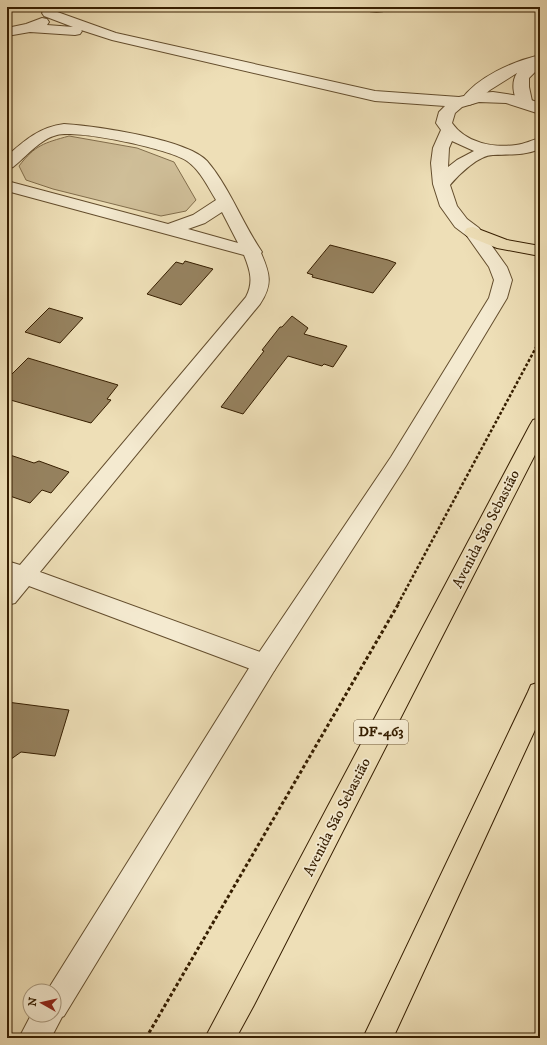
<svg xmlns="http://www.w3.org/2000/svg" width="547" height="1045" font-family="'IM FELL DW Pica',serif">
  <rect width="100%" height="100%" fill="#eedfb7"/>
  <filter id="stains"><feTurbulence type="fractalNoise" baseFrequency=".005" numOctaves="4"/><feColorMatrix values="0 0 0 0 .2 0 0 0 0 .09 0 0 0 0 .02 0 0 0 .5 -.17"/></filter>
  <radialGradient id="worn" r=".72"><stop offset=".6" stop-color="#630" stop-opacity="0"/><stop offset="1" stop-color="#630" stop-opacity=".3"/></radialGradient>
  <path fill="#cfbe98" stroke="#826e4c" d="M69,136l68,12 37,14 22,38 -10,11 -25,5 -108,-27 -27,-9 -7,-14c16,-21 25,-23 50,-30z"/>
  <path fill="#96825f" stroke="#361e00" d="M330,245l58,15 8,3 -23,30 -61,-16 1,-2 -6,-2z
    M185,261l28,8 -32,36 -34,-11 29,-32 7,2z
    M49,308l34,10 -23,25 -35,-11z
    M292,316l16,12 -4,6 43,12 -14,21 -9,-3 -2,2 -34,-10 -45,58 -22,-7 43,-56 -2,-1 18,-23h2z
    M28,358l90,27 -11,14 4,1 -20,23 -84,-24v-20z
    M7,454l27,9 5,-2 30,11 -18,21 -9,-3 -12,13 -23,-8z
    M7,702l62,8 -14,46 -34,-4 -14,10z"/>
  <g fill="none" stroke-linecap="round" stroke-linejoin="round">
    <defs>
      <path id="minor" d="M363,7h27l-2,3c-7,2 -16,2 -23,0z
        M540,55v12l-11,11v9l3,14 -3,3 -5,2 -5,-2c-6,-8 -8,-22 -2,-31l-27,17 -16,13 -5,2 -5,-2 -3,-3c16,-23 53,-39 79,-45z
        M64,124c31,2 123,15 143,37 23,27 35,62 55,91l-1,1c9,21 12,31 -1,51l-220,268 234,85 3,7 -3,7 -9,2 -9,-2 -227,-85 -14,17 -8,2v-24l2,-2 -2,-1v-17l13,4 226,-268c8,-15 4,-27 -2,-42l-237,-64v-10l161,43 25,-9 23,-15c-8,-13 -16,-30 -29,-39 -16,-12 -111,-32 -130,-26 -17,4 -31,22 -44,32l-6,2v-13c18,-16 33,-29 57,-32zM222,212l16,31 -50,-14 17,-6z"/>
      <path id="tertiary" d="M49,9l67,24 259,58 84,6 20,-4 14,-1 26,4 21,7v11l-34,-11 -27,-1 -17,5 -7,6 -3,10c14,20 41,25 64,22 9,-1 16,-5 24,-7v11c-17,7 -30,5 -47,6 -14,0 -34,19 -43,30l7,21 10,13 12,9 28,39 5,13 -5,18 -101,168 -132,205 -210,345 -2,1 -11,21h-32l12,-23h23v-24h-7l209,-334 135,-200 98,-159 5,-18 -5,-13 -22,-31 -12,-9 -15,-21 -7,-22 -2,-21 2,-15 8,-18 -5,-7 3,-11 6,-6 -70,-5 -263,-61 -31,-10 1,1 -2,3 -5,1 -45,-3 -23,4v-8l19,-4 16,-6 5,1 2,3 -2,3 26,2 -29,-11 -2,-3 2,-3zM452,141l22,10 -17,9 -9,7 1,-19z"/>
      <path id="primary" d="M473,227l34,13 33,6v10l-43,-8 -30,-12 -3,-4 3,-4z
        M540,418v27l-286,560 -18,33h-31l325,-613 3,-5z
        M540,682v37l-147,319h-30l165,-346 3,-7z"/>
    </defs>
    <use href="#minor" stroke="#644e2e" stroke-width="2"/>
    <use href="#tertiary" stroke="#644e2e" stroke-width="2"/>
    <use href="#primary" stroke="#361e00" stroke-width="2"/>
    <path stroke="#361e00" stroke-width="2.5" stroke-dasharray="3 2" stroke-linecap="butt" d="M398,604l142,-264"/>
    <path stroke="#361e00" stroke-width="3" stroke-dasharray="3.5 2.5" stroke-linecap="butt" d="M146,1038l253,-435"/>
    <use href="#minor" fill="#f4ead0" fill-rule="evenodd"/>
    <use href="#tertiary" fill="#f4ead0" fill-rule="evenodd"/>
    <use href="#primary" fill="#eedfb7" fill-rule="evenodd"/>
  </g>
  <g text-anchor="middle" dominant-baseline="central" stroke-width="3.5" stroke-linejoin="round" paint-order="stroke">
    <rect fill="#f4ead0" stroke="#6f5b3e" stroke-width="1" x="354" y="720" width="54" height="24" rx="3"/>
    <g font-size="14" font-weight="bold" fill="#361e00">
      <text x="381" y="732">DF-463</text>
    </g>
    <g font-size="15" fill="#361e00" stroke="#f4ead0">
      <text transform="translate(486 529) rotate(-63)">Avenida São Sebastião</text>
      <text transform="translate(337 817) rotate(-63)">Avenida São Sebastião</text>
    </g>
  </g>
  <rect width="547" height="1045" fill="none" stroke="#eedfb7" stroke-width="24"/>
  <rect x="8" y="8" width="531" height="1029" fill="none" stroke="#361e00" stroke-width="2"/>
  <rect x="12" y="12" width="523" height="1021" fill="none" stroke="#361e00"/>
  <g transform="translate(42 1003) rotate(278)"><circle r="19" fill="#f4ead0" stroke="#a8987d"/>
  <path d="M0-3L7 15L0 10L-7 15Z" fill="#8f2418"/>
  <text y="-6" font-size="11" font-weight="bold" text-anchor="middle" fill="#361e00">N</text>
  </g>
  <rect width="100%" height="100%" filter="url(#stains)"/>
  <rect width="100%" height="100%" fill="url(#worn)"/>
</svg>
